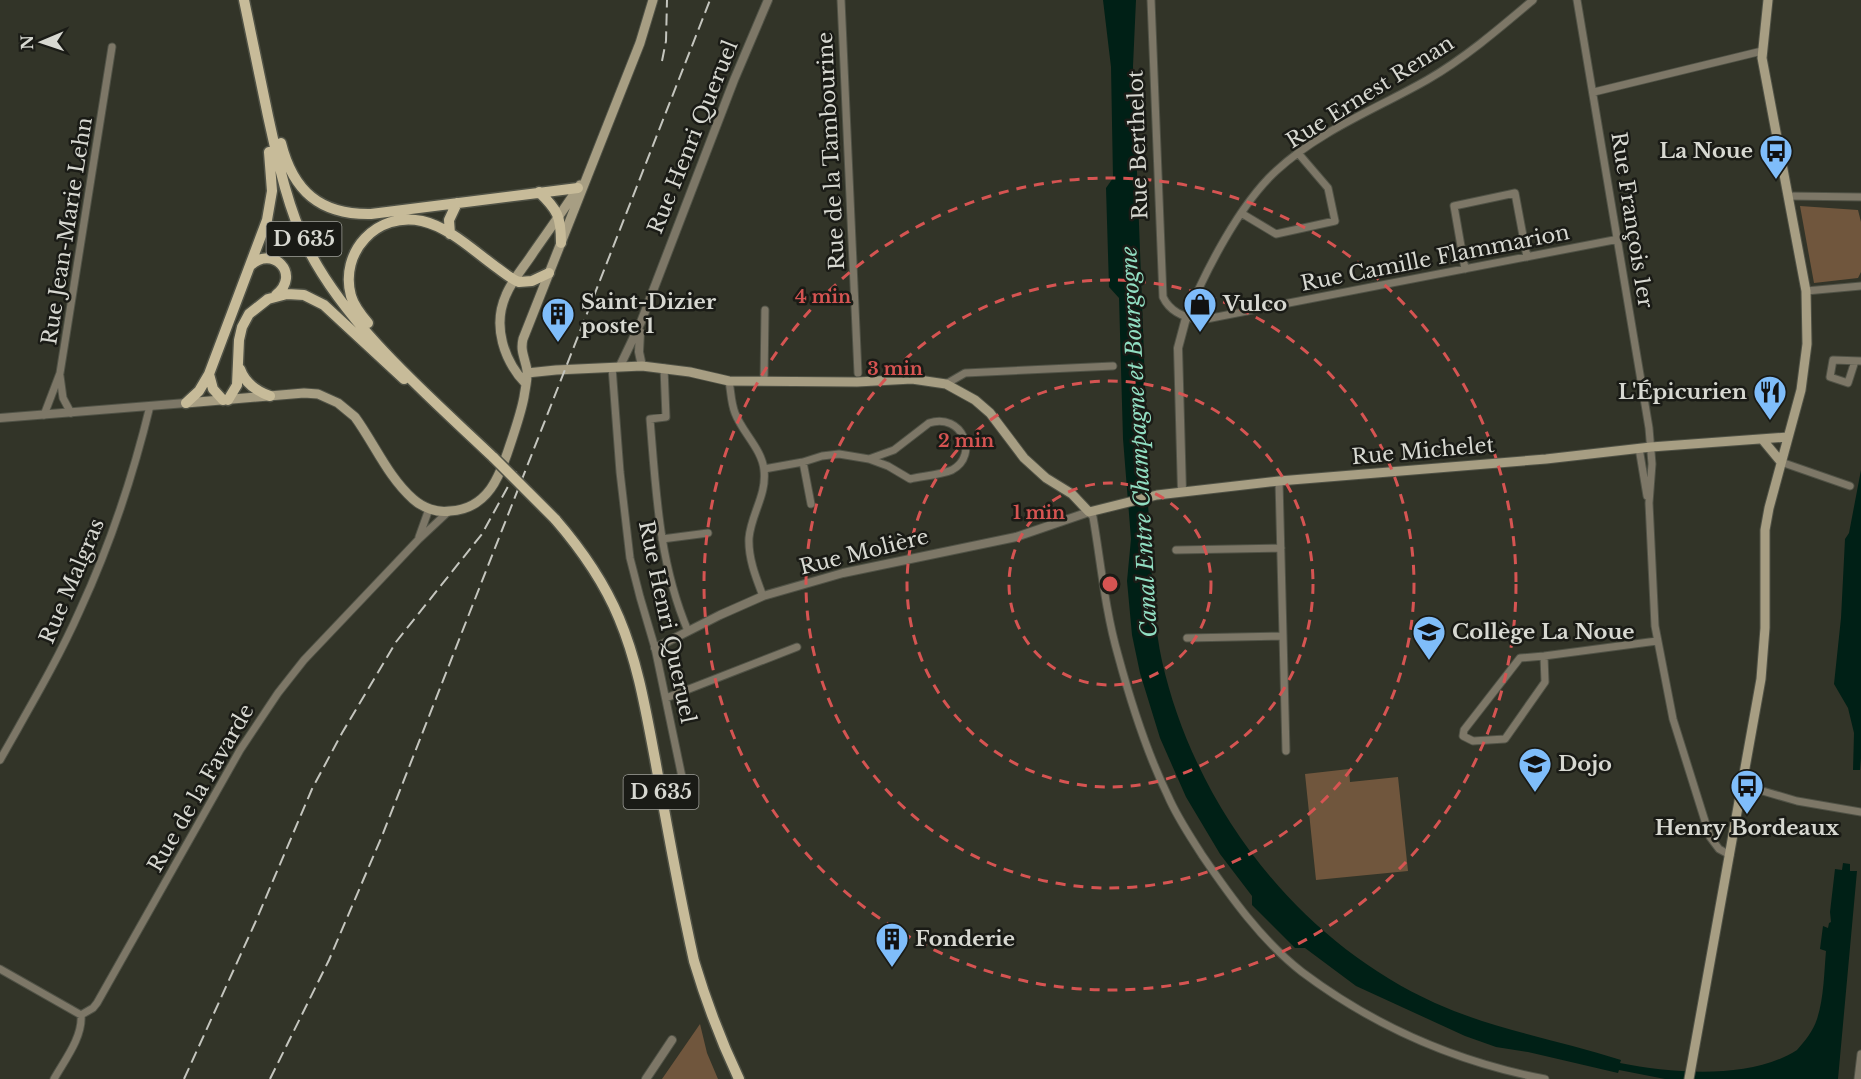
<svg xmlns="http://www.w3.org/2000/svg" width="1861" height="1079" font-family="'Libre Baskerville',serif">
  <rect width="100%" height="100%" fill="#323428"/>
  <path fill="#70563d" d="M1800,206l58,4 3,12v50l-3,6 -44,5z
    M1349,769l1,13 48,-5 10,94 -92,9 -11,-106z
    M700,1024l7,29 11,26h-56z"/>
  <path fill="#002016" d="M1103,0h33l-3,66 14,369c-1,43 2,85 4,127 2,33 4,66 11,99 33,146 136,280 273,342 60,27 124,37 186,57l-1,3c56,11 132,16 177,-13 8,-9 16,-19 20,-31 7,-21 7,-46 9,-68l-6,-2 3,-23 5,2 1,-5 2,-1 -1,-10 5,-43 7,1 1,-7 7,1v7h7l-19,208h-173l-46,-9 -1,3 -90,-21 -32,-5 -31,-11 -109,-50 -51,-38h-10l-43,-43v-9l-32,-42 -34,-57 -26,-59 -20,-65 -8,-38 -5,-54 4,-42 -8,-100 -4,-141 -10,-11 -3,-99 7,-10 -2,-111z
    M1861,470v288l-1,12h-7l1,-37 -6,-25 -14,-24 7,-66 4,-79 4,-6z"/>
  <g fill="none" stroke-linecap="round" stroke-linejoin="round">
    <defs>
      <path id="minor" d="M841,0l17,373
        M1151,0l12,297c7,15 22,21 38,23l418,-81
        M1577,0l72,428 3,36 -3,39 6,123 18,93 37,118 9,12 11,6
        M1594,92l168,-41
        M1788,196l73,1
        M1241,213l35,21 59,-13 -7,-33 -30,-35
        M1465,269l-11,-63 61,-13 12,64
        M1806,291l55,-5
        M1186,318c19,-46 53,-113 90,-147 43,-40 100,-62 151,-91 38,-22 73,-52 106,-80
        M1855,361l-7,22 -18,-6 3,-17 28,1
        M612,367l8,105 10,86 10,39 15,51 27,129
        M664,368l2,49 -16,2c6,73 9,144 38,212
        M60,376l3,22 8,15
        M729,381c2,11 2,22 6,32 7,19 27,36 29,57 3,25 -13,44 -15,68 -1,20 7,40 14,58
        M764,381l1,-71
        M946,384l19,-11 148,-7
        M44,415l16,-42 52,-326
        M1639,448l8,48
        M803,462l8,42
        M1781,462l69,24
        M764,469l39,-7 19,-6 17,-2 30,5 25,-9 35,-27c33,-11 51,32 23,47 -12,5 -29,6 -42,9l-22,-13 -19,-7
        M1279,481l7,270
        M1089,512l4,5c8,46 12,93 25,138 13,48 28,96 50,141 9,21 22,40 34,59 28,41 60,86 100,117 72,54 155,90 243,107
        M419,537l10,-28
        M662,539l46,-6
        M1176,550l105,-2
        M1187,638l96,-2
        M1544,656l1,26 -40,57 -32,2 -10,-5 1,-6 56,-72 24,-2 113,-15
        M666,698l131,-51
        M0,760c28,-50 57,-98 80,-150 30,-65 53,-134 70,-204
        M1742,785l55,16 64,11
        M0,969l81,46
        M54,1079c10,-18 29,-42 27,-64l12,-7 4,-5 143,-253 38,-57 26,-33 114,-120 30,-28
        M1858,1079l3,-25"/>
      <path id="tertiary" d="M640,332l-1,20 3,14
        M620,366l21,-44 93,-242 34,-80
        M0,418l186,-15
        M1182,492l-4,-144 8,-30
        M655,648l65,-33 43,-19 80,-23 173,-36 73,-25
        M646,1079l26,-39"/>
      <path id="secondary" d="M527,373l29,-3 86,-4 48,6 39,9 128,1 55,-3 34,5 29,16 15,13 34,45 22,20 26,16 17,18 68,-17 122,-14 267,-22 105,-12 137,-10
        M526,384c-22,-23 -34,-58 -20,-89 6,-15 18,-28 27,-42 16,-23 32,-45 47,-68
        M186,403l118,-10 14,1 20,9 17,14c19,26 33,60 58,82 10,9 24,14 37,12 38,-2 50,-35 60,-66 5,-15 11,-32 14,-48 1,-8 4,-19 3,-27 -2,-12 -7,-19 -4,-31l117,-296 13,-43
        M1762,439l19,23
        M1689,1079l72,-400 4,-51v-98l4,-22 32,-118 6,-46 -1,-53 -44,-233 6,-58"/>
      <path id="primary" d="M244,0c8,39 16,78 24,116 10,45 19,90 39,131 41,81 122,149 187,211
        M281,143c12,48 39,72 90,71l207,-26
        M539,192c19,18 22,25 22,51
        M450,234l-1,-14 8,-17
        M250,266c22,-22 52,8 26,29
        M368,323c-7,-8 -14,-17 -17,-27 -12,-44 26,-85 71,-75 27,6 52,30 74,46 7,5 15,12 23,15l13,-1 17,-8
        M240,369c5,14 16,22 30,27
        M209,374l4,15 10,11
        M228,400l9,-15 2,-45 3,-13 7,-13 19,-15 19,-5 17,1 20,10 80,74
        M186,403l13,-12 10,-17 58,-154 5,-29 -3,-39
        M555,519c26,30 49,63 64,99 19,45 27,94 36,141 12,68 24,135 39,202 12,40 27,80 45,118"/>
    </defs>
    <use href="#minor" stroke="#505246" stroke-width="9"/>
    <use href="#tertiary" stroke="#505246" stroke-width="10"/>
    <use href="#secondary" stroke="#505246" stroke-width="11"/>
    <use href="#primary" stroke="#505246" stroke-width="13"/>
    <use href="#minor" stroke="#7d7767" stroke-width="7"/>
    <use href="#tertiary" stroke="#7d7767" stroke-width="8"/>
    <use href="#secondary" stroke="#a79e83" stroke-width="9"/>
    <use href="#primary" stroke="#c7bb99" stroke-width="10"/>
    <path stroke="#c4c5be" stroke-width="2" stroke-dasharray="12 6" stroke-linecap="butt" d="M662,61l4,-20 1,-41
      M184,1079l71,-156 57,-134 30,-56 54,-91 86,-108 35,-64
      M270,1079l59,-119 53,-124 328,-836"/>
    <defs>
      <path id="primary-bridge" d="M494,458l61,61"/>
    </defs>
    <use href="#primary-bridge" stroke="#505246" stroke-width="13" stroke-linecap="butt"/>
    <use href="#primary-bridge" stroke="#c7bb99" stroke-width="10"/>
  </g>
  <g fill="none" stroke="#d65452" stroke-width="3" stroke-dasharray="10 8">
    <circle cx="1110" cy="584" r="101"/>
    <circle cx="1110" cy="584" r="203"/>
    <circle cx="1110" cy="584" r="304"/>
    <circle cx="1110" cy="584" r="406"/>
  </g>
  <defs>
    <symbol id="bus-pin" viewBox="-11 -11 22 30"><path d="M0 17L-7.5 6A9.5 9.5 0 1 1 7.5 6Z" fill="#7fbdfa" stroke="#1a1b16"/><path d="M-5-6H5V4H4V6H2V4H-2V6H-4V4H-5ZM-3.5-4V0h7V-4ZM-3.5 1.2v1.5H-2V1.2ZM2 1.2v1.5H3.5V1.2Z" fill="#111"/></symbol>
    <symbol id="shop-pin" viewBox="-11 -11 22 30"><path d="M0 17L-7.5 6A9.5 9.5 0 1 1 7.5 6Z" fill="#7fbdfa" stroke="#1a1b16"/><path d="M-5-2.5h2.3a2.7 3.5 0 0 1 5.4 0H5L5.5 6h-11ZM-1.5-2.5h3a1.5 2.3 0 0 0-3 0Z" fill="#111"/></symbol>
    <symbol id="building-pin" viewBox="-11 -11 22 30"><path d="M0 17L-7.5 6A9.5 9.5 0 1 1 7.5 6Z" fill="#7fbdfa" stroke="#1a1b16"/><path d="M-4-6H4V6H1V3H-1V6H-4ZM-2.5-4.3h1.7v1.8h-1.7ZM.8-4.3h1.7v1.8H.8ZM-2.5-1h1.7V.8h-1.7ZM.8-1h1.7V.8H.8Z" fill="#111"/></symbol>
    <symbol id="restaurant-pin" viewBox="-11 -11 22 30"><path d="M0 17L-7.5 6A9.5 9.5 0 1 1 7.5 6Z" fill="#7fbdfa" stroke="#1a1b16"/><path d="M-5-6h1v4h1v-4h1v4h1v-4h1v5L-1.5 .5V6h-2V.5L-5-1ZM5-6V6H3V1.5H1.5Q1.5-4 5-6Z" fill="#111"/></symbol>
    <symbol id="school-pin" viewBox="-11 -11 22 30"><path d="M0 17L-7.5 6A9.5 9.5 0 1 1 7.5 6Z" fill="#7fbdfa" stroke="#1a1b16"/><path d="M0-5L7-2L0 1L-7-2ZM-4 1L0 2.5L4 1V4Q0 6-4 4Z" fill="#111"/></symbol>
    <symbol id="university-pin" viewBox="-11 -11 22 30"><path d="M0 17L-7.5 6A9.5 9.5 0 1 1 7.5 6Z" fill="#7fbdfa" stroke="#1a1b16"/><path d="M0-5L7-2L0 1L-7-2ZM-4 1L0 2.5L4 1V4Q0 6-4 4Z" fill="#111"/></symbol>
  </defs>
  <g fill-rule="evenodd">
    <use href="#bus-pin" x="1757" y="132" width="38" height="52"/>
    <use href="#shop-pin" x="1181" y="285" width="38" height="52"/>
    <use href="#building-pin" x="539" y="295" width="38" height="52"/>
    <use href="#restaurant-pin" x="1751" y="373" width="38" height="52"/>
    <use href="#school-pin" x="1410" y="613" width="38" height="52"/>
    <use href="#university-pin" x="1516" y="745" width="38" height="52"/>
    <use href="#bus-pin" x="1728" y="767" width="38" height="52"/>
    <use href="#building-pin" x="873" y="920" width="38" height="52"/>
  </g>
  <g text-anchor="middle" dominant-baseline="central" stroke-width="5" stroke-linejoin="round" paint-order="stroke">
    <g fill="#1a1b16" stroke="#9e9f99" stroke-width="1.5">
      <rect x="266.5" y="222" width="75" height="34" rx="4.5"/>
      <rect x="623.5" y="775" width="75" height="34" rx="4.5"/>
    </g>
    <g font-size="20" font-weight="bold" fill="#d7d8d1">
      <text x="304" y="239">D 635</text>
      <text x="661" y="792">D 635</text>
    </g>
    <g font-size="21" fill="#d7d8d1" stroke="#1a1b16">
      <text transform="translate(1370 92) rotate(-32)">Rue Ernest Renan</text>
      <text transform="translate(693 137) rotate(-68)">Rue Henri Queruel</text>
      <text transform="translate(1138 145) rotate(-92)">Rue Berthelot</text>
      <text transform="translate(831 151) rotate(-93)">Rue de la Tambourine</text>
      <text transform="translate(1632 220) rotate(81)">Rue François 1er</text>
      <text transform="translate(67 231) rotate(-81)">Rue Jean-Marie Lehn</text>
      <text transform="translate(1435 258) rotate(-11)">Rue Camille Flammarion</text>
      <text transform="translate(1423 451) rotate(-5)">Rue Michelet</text>
      <text transform="translate(864 552) rotate(-14)">Rue Molière</text>
      <text transform="translate(72 581) rotate(-67)">Rue Malgras</text>
      <text transform="translate(667 622) rotate(78)">Rue Henri Queruel</text>
      <text transform="translate(201 788) rotate(-60)">Rue de la Favarde</text>
    </g>
    <g font-size="21" font-weight="bold" fill="#d7d8d1" stroke="#1a1b16" text-anchor="start">
      <text x="1753" y="151" text-anchor="end">La Noue</text>
      <text x="581" y="302">Saint-Dizier<tspan x="581" dy="24">poste 1</tspan></text>
      <text x="1223" y="304">Vulco</text>
      <text x="1747" y="392" text-anchor="end">L'Épicurien</text>
      <text x="1452" y="632">Collège La Noue</text>
      <text x="1558" y="764">Dojo</text>
      <text x="1747" y="828" text-anchor="middle">Henry Bordeaux</text>
      <text x="915" y="939">Fonderie</text>
    </g>
    <g font-size="22" font-style="italic" fill="#91dec2" stroke="#1a1b16">
      <text transform="translate(1139 442) rotate(-93)">Canal Entre Champagne et Bourgogne</text>
    </g>
  </g>
  <circle cx="1110" cy="584" r="9" fill="#d65452" stroke="#1a1b16" stroke-width="3"/>
  <g font-size="18" text-anchor="middle" font-weight="bold" fill="#d65452" stroke="#1a1b16" stroke-width="5" stroke-linejoin="round" paint-order="stroke">
    <text x="823" y="303">4 min</text>
    <text x="895" y="375">3 min</text>
    <text x="966" y="447">2 min</text>
    <text x="1039" y="519">1 min</text>
  </g>
  <g transform="translate(42 42) rotate(268)" stroke="#1a1b16" stroke-width="4.5" paint-order="stroke">
  <path d="M0-4.5L10 22L0 15L-10 22Z" fill="#d7d8d1"/>
  <text y="-9" font-size="16" font-weight="bold" text-anchor="middle" fill="#d7d8d1">N</text>
  </g>
</svg>
